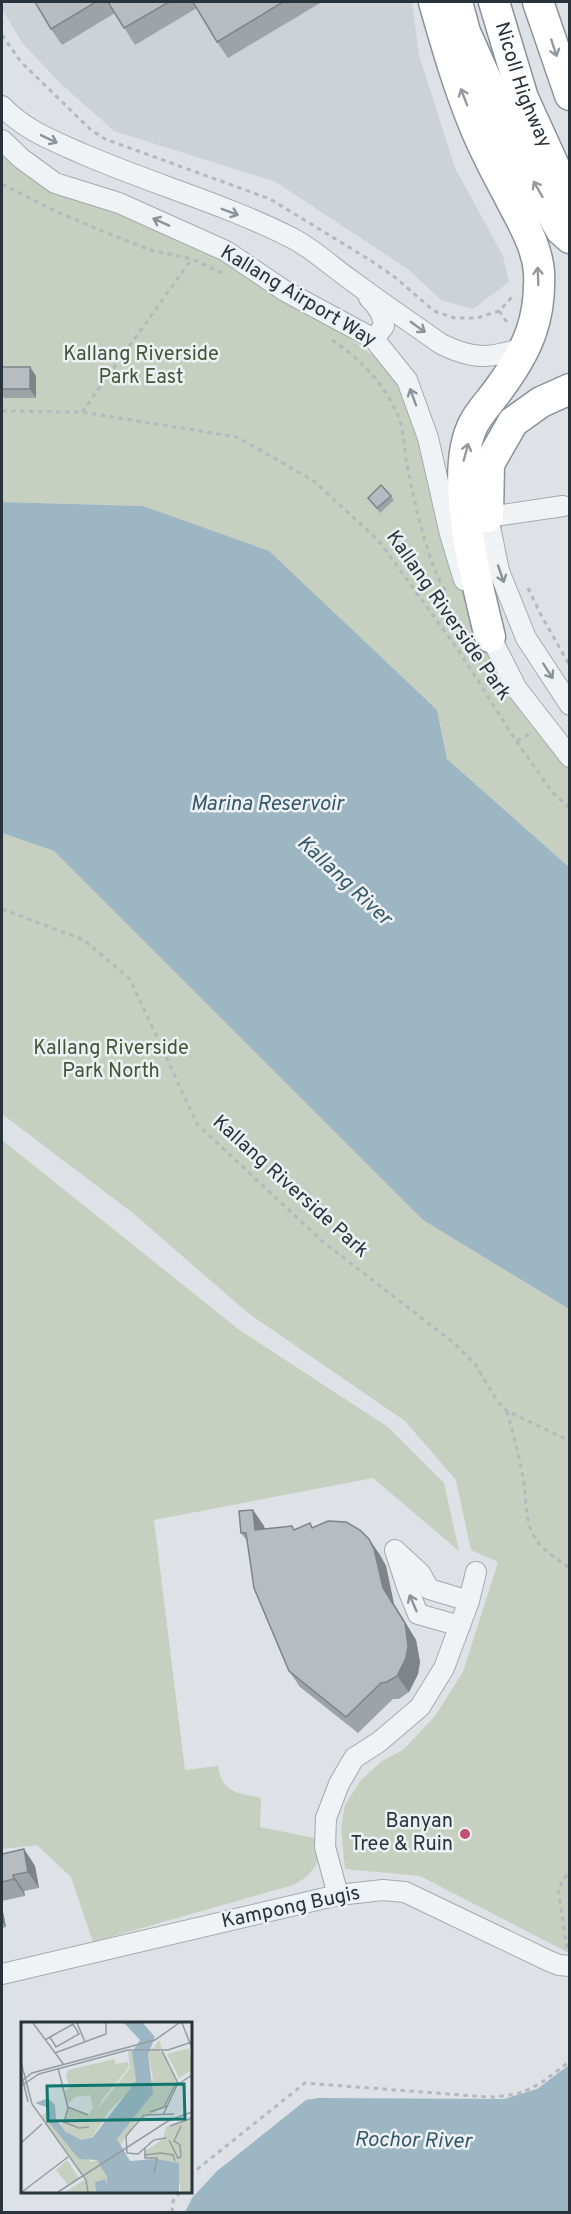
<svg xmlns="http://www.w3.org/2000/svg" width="571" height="2214" font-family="Overpass,sans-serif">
  <rect width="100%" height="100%" fill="#dee2e6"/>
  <path fill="#ccd2d7" d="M2,2h410l7,53 36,113 48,88 6,26 -36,27 -32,-9 -32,-30 -133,-88 -162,-51 -53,-47 -38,-40 -21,-35z"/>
  <path fill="#c6cfc0" d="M2,140l20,19 263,132 122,89 59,208 103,169v110l-122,-108 -10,-49 -294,-204 -141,-4z
    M2,833l52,18 369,369 146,89v644l-149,-77 -75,-7 -4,-41 4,-23 15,-24 22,-20 21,-11 32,-34 28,-44 35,-110 -27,-12 -15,-70 -51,-59 -157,-108 -114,-99 -132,-100z
    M2,1140l236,189 150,98 56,56 15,68 -86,-73 -219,42 31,250 33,-4c4,27 20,27 43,32l-1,29 64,13c-4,21 -11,36 -31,45l-200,57 -22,-65 -34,-32 -35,4z"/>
  <path fill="#9cb6c3" d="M2,502l141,4 126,45 168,159 10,49 122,108v442l-146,-89 -369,-369 -52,-18z
    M569,2065v147h-384l7,-14 25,-27 89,-71 12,-2 186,1 33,-10z"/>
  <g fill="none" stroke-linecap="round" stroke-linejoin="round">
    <defs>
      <path id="minor" d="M2,106c22,24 52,35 81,48 69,30 142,50 209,84 23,12 41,30 63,45 28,21 57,40 86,61 35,17 49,14 85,3
        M2,140l20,19 33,24 64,20 107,48 59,40 89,48 33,41 21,58 22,96 14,46
        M369,298c9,8 14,16 15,28l-10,13
        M563,506l-75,11 11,54 27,67 44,67
        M485,626l32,63 53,68
        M395,1550l12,37 11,27 42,12
        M395,1550l25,23 9,16 40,12
        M338,1895l-13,-48 1,-29 13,-34 15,-26 25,-16 41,-35 24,-39 25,-67 7,-29
        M2,1974l336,-79 45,-5 22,2 144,69 10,4 11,1"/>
      <g id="highway">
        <path d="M434,2c12,42 24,84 41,125 10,24 22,47 34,69 12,24 28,49 30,76 2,47 -11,77 -38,114 -8,12 -20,24 -27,37 -27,50 3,160 16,214"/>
        <path d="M457,2l8,30 59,133 37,65 9,8"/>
        <path id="s1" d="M494,2l29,96 47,103"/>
        <path d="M538,2l32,93"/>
        <path d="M488,517l1,-53 24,-42 28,-20 29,-13"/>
      </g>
    </defs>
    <use href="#minor" stroke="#a4aaaf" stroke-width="22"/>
    <use href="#highway" stroke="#87929b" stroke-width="33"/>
    <path stroke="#b4b9bd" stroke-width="3" stroke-dasharray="4.5 4.5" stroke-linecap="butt" d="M2,35l19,27 70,68 14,9 165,60 100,61 26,18 38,33 21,7h22l22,-7 14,-15
      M2,184l51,26 49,21 48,19 42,9 30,14
      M499,311l10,14
      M332,340c28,19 49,40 64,71 8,15 8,38 11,54 4,22 25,118 41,127
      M2,411l80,1 155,25 77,44 65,60 82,113 55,87 37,52 17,15
      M82,412l109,-152
      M528,588l13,27 29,51
      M517,741l13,-7
      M2,909l82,31 46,39 67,145 125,117 132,102 21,21 22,37 10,10 63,30
      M507,1411c6,24 13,48 17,72 3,19 0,37 11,55 8,13 22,21 35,30
      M567,1948l-9,-59 12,-19
      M190,2175l115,-92 182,14c41,-1 52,-12 83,-36
      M172,2212l1,-11 7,-9"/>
    <use href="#minor" stroke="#f0f3f5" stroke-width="20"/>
    <use href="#highway" stroke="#fff" stroke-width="30"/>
  </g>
  <path fill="#9da3a7" d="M35,2h287l-94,56 -11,-16 -20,-34 -62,37 -20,-32 -53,32 -11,-16z
    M2,367h28l6,9v22h-32l-2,-4z
    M391,496l3,4 -14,13 -12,-15z
    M253,1510l11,16 1,3 30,1 18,-2 56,11 11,16 6,11 8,38 22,36 4,22 -2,12 -9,18 -10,7h-6l-35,34 -58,-46 -11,-16 -42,-130 -6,-8z
    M24,1849l11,17 4,22 -15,3 1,5 -23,5v-47z
    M2,1907l4,20 -4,1z"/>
  <path fill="#7f8488" d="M30,367l6,9v22l-6,-9z
    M253,1510l11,16 3,20 -12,-16z
    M369,1539l11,16 6,11 8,38 22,36 4,22 -2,12 -9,18 -12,-16 -14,-88z
    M24,1849l11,17 4,22 -11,-16z
    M13,1875l11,16 1,5 -11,-17z
    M2,1907l4,20 -4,-6z"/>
  <path fill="#b6bdc2" stroke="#7f8488" stroke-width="1.5" d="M35,2h61l-45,27z
    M108,2h61l-45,26z
    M193,2h90l-66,40z
    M2,367h28v22h-28z
    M381,485l10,11 -14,12 -9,-10z
    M253,1510l2,20 37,-4 2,4 16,-7 2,5 16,-7 18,1 14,8 9,9 5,10 9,39 22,35 3,23 -2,12 -9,18 -10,6 -6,1 -35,34 -57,-46 -35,-83 -8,-55h-5l-2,-22z
    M24,1849l4,23 -15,3 1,4 -12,3v-28z"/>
  <defs><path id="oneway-shaft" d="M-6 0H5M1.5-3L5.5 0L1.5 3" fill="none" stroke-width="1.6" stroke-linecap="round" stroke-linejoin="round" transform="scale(1.5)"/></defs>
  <g stroke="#94999d">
    <use href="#oneway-shaft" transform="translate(554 48) rotate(72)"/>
    <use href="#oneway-shaft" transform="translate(464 97) rotate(-111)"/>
    <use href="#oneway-shaft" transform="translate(538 189) rotate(-120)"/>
    <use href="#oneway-shaft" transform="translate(538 276) rotate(-92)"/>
    <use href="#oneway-shaft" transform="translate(466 452) rotate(-75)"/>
  </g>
  <g stroke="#8c9398">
    <use href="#oneway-shaft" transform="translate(49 139) rotate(26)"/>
    <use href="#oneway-shaft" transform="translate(230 212) rotate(21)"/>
    <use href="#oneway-shaft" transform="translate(161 222) rotate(-156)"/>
    <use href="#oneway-shaft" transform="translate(418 327) rotate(36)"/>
    <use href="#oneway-shaft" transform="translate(413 397) rotate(-110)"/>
    <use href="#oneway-shaft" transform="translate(501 574) rotate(71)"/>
    <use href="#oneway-shaft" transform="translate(548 671) rotate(57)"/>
    <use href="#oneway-shaft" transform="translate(413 1603) rotate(-113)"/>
  </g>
  <circle fill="#c14d73" stroke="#edf1f4" stroke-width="2" cx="465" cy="1834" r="6"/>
  <g text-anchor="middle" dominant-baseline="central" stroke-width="5" stroke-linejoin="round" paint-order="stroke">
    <g font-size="20" fill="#28333b" stroke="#edf1f4">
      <text stroke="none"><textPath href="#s1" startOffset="88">Nicoll Highway</textPath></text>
      <text transform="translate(298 297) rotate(31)">Kallang Airport Way</text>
      <text transform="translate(448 616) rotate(55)">Kallang Riverside Park</text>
      <text transform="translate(290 1187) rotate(42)">Kallang Riverside Park</text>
      <text transform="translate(291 1908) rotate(-12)">Kampong Bugis</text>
    </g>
    <g font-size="20" fill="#425637" stroke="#edf1f4">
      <text x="141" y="355">Kallang Riverside<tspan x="141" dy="23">Park East</tspan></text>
      <text x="111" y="1049">Kallang Riverside<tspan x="111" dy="23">Park North</tspan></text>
    </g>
    <g font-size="20" fill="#28333b" stroke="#edf1f4" text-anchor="end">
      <text x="453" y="1822">Banyan<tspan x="453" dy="23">Tree &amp; Ruin</tspan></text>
    </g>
    <g font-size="21" font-style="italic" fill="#36586b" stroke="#edf1f4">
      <text x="267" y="804">Marina Reservoir</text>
      <text transform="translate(344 881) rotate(43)">Kallang River</text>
      <text transform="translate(413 2141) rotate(1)">Rochor River</text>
    </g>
  </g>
  <g transform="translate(21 2022)">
    <rect width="171" height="171" fill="#dee2e6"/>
    <path d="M138,18l3,9 -4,1 8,6 11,26 -16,27 -25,13 -16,24 -3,-8 21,-26 15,-34 -5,-23zM168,26l3,22 -13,8 -12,-24zM111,28l4,31 -4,7 -23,23 -16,25 -9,4 -14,-5 -9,-9 8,-19 20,7 4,-6 -3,-13 -15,2 -7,7 -4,-13 6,-3 -4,-12 2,-6 46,-11 2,5 12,-2 1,5 -27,33 -6,11 34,-43 -2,-17zM26,90v8l16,19 28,23 6,-2 10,17v11l-1,-9 -11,7 1,6h-31l21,-13 -45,-63zM171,95v75h-11l-4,-22 -21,-11 -11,1 -1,-8 19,-13 3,-12zM46,138l12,18 -11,7 -12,-15z" fill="#c6cfc0"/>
    <path d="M103,1h19l12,14 -7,18 5,38 -36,46 13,22 26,-2 23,4v29h-83l-1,-10 11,-3 1,8v-10l-10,-17 -18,-1 -32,-39 -1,-13 -11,-4 13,-5 7,7 1,14 10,13 16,8 11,-3 43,-56 -4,-29 8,-12z" fill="#9cb6c3"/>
    <path fill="none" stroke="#959ca2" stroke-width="1.5" d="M12,1l31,42M56,1l8,19M161,1l10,25M24,18l5,-3 23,-13 6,10 -23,13 -6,-10M141,29l16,32M34,31l51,-19v-11M0,40l11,42 54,76 2,12M37,46l10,40 -4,14 15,6 10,-1M0,50l7,30M2,58l9,-7 123,-33 24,-17M0,64l18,-12 89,-24h40l24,-8M47,85l20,8M143,85l11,-22M129,90l17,-6M123,93l-18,21 1,17 11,1 16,-14 12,-2M124,93l29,-1M142,93l14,-30 15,-10M149,104l22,-8M160,104l-7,15 6,4 1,12M148,118l9,18 3,-1M0,121l21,-19M124,126v10h12l-3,15M123,133l17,-2 12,2 2,6M1,170l46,-35M37,170l110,-71 24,-9"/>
    <path fill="#0f766e" fill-opacity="0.15" stroke="#0f766e" stroke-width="3" d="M163,62l1,35 -137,2 -1,-35z"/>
    <rect width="171" height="171" fill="none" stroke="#28333b" stroke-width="3"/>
  </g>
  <rect width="571" height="2214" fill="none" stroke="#28333b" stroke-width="6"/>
</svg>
